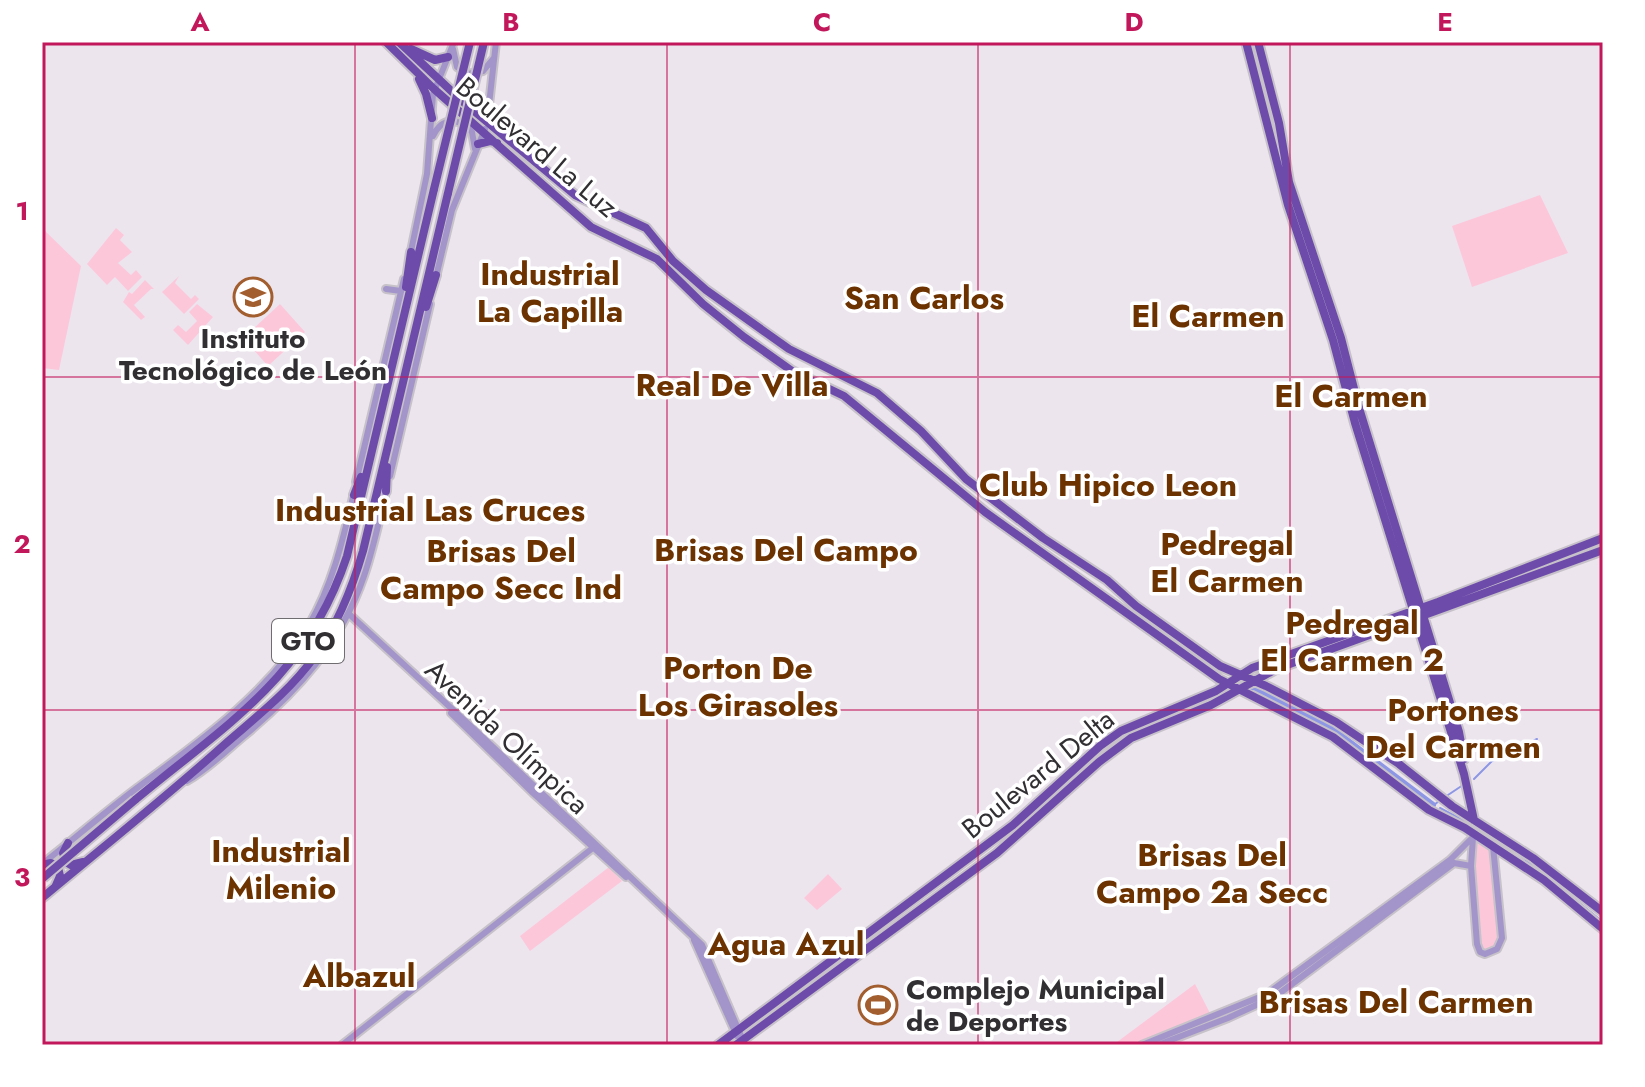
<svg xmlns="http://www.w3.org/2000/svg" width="1645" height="1087" font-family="Jost,sans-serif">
  <rect width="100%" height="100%" fill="#ece5ee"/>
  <path fill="#fdc7da" d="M1540,195l28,58 -96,34 -20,-61z
    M42,228l39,38 -22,104 -17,-2z
    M116,228l8,7 -4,5 12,12 -14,11 13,12 5,-5 6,7 -14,14 -13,-14 -8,8 -20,-21z
    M179,276l-4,7 16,16 4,-4 4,4 -15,15 -22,-22z
    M145,280l9,9h-3l-17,16 11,12 -4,3 -18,-18 6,-10 3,2z
    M197,304l16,13 -25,28 -15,-15 5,-5 8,7 11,-11 -8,-9z
    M280,304l25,28 -37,34 -25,-28z
    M1476,837l16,11 9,93 -4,6 -13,5 -4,-7 -6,-76z
    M609,867l13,14 -92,70 -10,-15z
    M828,874l14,15 -25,21 -13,-12z
    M1195,984l16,31 -78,30h-20z"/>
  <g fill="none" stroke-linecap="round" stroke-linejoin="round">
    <path stroke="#8c96e4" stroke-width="2" d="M1474,779l18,-18 45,-22
      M1445,797l18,-12
      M1434,805l5,-4
      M1440,808l30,16
      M1478,829l11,8
      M1496,841l21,12 37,30
      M1561,888l42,34"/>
    <path stroke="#8c96e4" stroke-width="6" d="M393,42l16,17
      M1252,688l75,37 106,80"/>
    <defs>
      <path id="minor" d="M453,49l4,18 11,7 15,-3 11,-13
        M488,114l8,-72
        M433,136c9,-19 26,-19 39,-4l3,17
        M410,256l17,-82 6,-80 21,-52
        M436,277l16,-67 33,-81
        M386,289l15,2
        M390,476l40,-172
        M356,482l48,-203
        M349,614l127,117 226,214 43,100
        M451,713l82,80 93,84
        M187,781c21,-12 39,-30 57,-45 54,-45 97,-93 120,-160 10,-29 16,-59 23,-89
        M42,864c32,-25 63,-52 95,-76 62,-46 133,-96 172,-163 24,-41 34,-86 45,-132
        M1471,866l2,-29
        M694,940l43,96
        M342,1045l252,-198
        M1142,1045l125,-51 183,-134 23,-23
        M1158,1045l70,-27 48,-22 178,-133 17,3 6,78 3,8 5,2 12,-5 5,-11 -9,-92"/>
      <path id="major" d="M386,42l48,47 157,138 66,32 46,45 41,33 48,34 52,25 141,116 234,167 114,58 96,73 36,18 79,52 59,49
        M399,42l63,59 113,94 71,33 27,33 33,29 83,59 88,44 44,38 45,48 77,59 64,42 29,26 84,60 46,20 70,36 63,42 53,42 81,52 70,54
        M1246,42l42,163 45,135 22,83 109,351 10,46
        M1258,42l21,81 10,59 52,156 18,70 100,324 5,27
        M411,49l24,11 13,-3
        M419,79l7,15 6,24
        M489,111l14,20
        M478,144l12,-3 7,2
        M406,287l5,-35
        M426,307l10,-32
        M386,491l1,-24
        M354,495l7,-18
        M135,800c93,-77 172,-123 212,-244l87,-367
        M68,843l-5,10 3,9 5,3 12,-3
        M42,865l9,-2 7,4 2,9 -4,9
        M42,898c61,-51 123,-100 182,-153 32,-28 66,-54 91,-89 23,-32 37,-67 48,-105l85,-358
        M718,1045l295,-220 87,-79 21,-15 95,-40 36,-23 186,-66 165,-64
        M736,1045l261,-192 102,-91 32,-24 80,-33 65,-36 327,-119"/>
    </defs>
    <use href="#minor" stroke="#c7c1c9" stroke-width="10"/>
    <use href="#major" stroke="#c7c1c9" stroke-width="12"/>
    <use href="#minor" stroke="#a395ca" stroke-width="6"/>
    <use href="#major" stroke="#6d4bab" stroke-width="8"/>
    <defs>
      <path id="major-bridge" d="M434,189l36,-147
        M448,193l36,-151
        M43,878l92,-78"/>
    </defs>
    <use href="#major-bridge" stroke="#c7c1c9" stroke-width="12" stroke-linecap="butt"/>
    <use href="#major-bridge" stroke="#6d4bab" stroke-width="8"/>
  </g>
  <path fill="none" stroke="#c2185b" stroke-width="2" stroke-opacity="0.55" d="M355,42v1003M667,42v1003M978,42v1003M1290,42v1003M42,377h1561M42,710h1561"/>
  <defs>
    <symbol id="university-ring" viewBox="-11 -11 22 22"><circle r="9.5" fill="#fff" stroke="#a25e2e" stroke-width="1.5"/><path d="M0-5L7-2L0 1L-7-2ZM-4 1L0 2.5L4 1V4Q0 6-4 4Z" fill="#a25e2e"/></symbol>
    <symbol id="stadium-ring" viewBox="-11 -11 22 22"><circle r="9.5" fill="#fff" stroke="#a25e2e" stroke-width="1.5"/><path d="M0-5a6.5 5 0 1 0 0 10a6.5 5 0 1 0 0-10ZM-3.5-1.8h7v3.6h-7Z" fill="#a25e2e"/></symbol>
  </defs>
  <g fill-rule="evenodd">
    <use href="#university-ring" x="231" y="275" width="44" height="44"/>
    <use href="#stadium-ring" x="856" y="983" width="44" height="44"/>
  </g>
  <g text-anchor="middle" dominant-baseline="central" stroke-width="7" stroke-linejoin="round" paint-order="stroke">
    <rect fill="#fff" stroke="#706d70" stroke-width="2" x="272" y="619" width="72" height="44" rx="6"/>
    <g font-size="26" font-weight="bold" fill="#322f33">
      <text x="308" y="641">GTO</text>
    </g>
    <g font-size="28" fill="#322f33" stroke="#fff">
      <text transform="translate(537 147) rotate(40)">Boulevard La Luz</text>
      <text transform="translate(507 737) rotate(43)">Avenida Olímpica</text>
      <text transform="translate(1038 774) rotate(-39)">Boulevard Delta</text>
    </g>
    <g font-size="28" font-weight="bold" fill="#322f33" stroke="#fff">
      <text x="253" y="338">Instituto<tspan x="253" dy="32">Tecnológico de León</tspan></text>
      <text x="906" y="989" text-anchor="start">Complejo Municipal<tspan x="906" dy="32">de Deportes</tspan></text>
    </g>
    <g font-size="32" font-weight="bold" fill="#6c3200" stroke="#fff">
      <text x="550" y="274">Industrial<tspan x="550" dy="37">La Capilla</tspan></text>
      <text x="924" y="298">San Carlos</text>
      <text x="1208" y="316">El Carmen</text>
      <text x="732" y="385">Real De Villa</text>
      <text x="1351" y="396">El Carmen</text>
      <text x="1108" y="485">Club Hipico Leon</text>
      <text x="430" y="510">Industrial Las Cruces</text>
      <text x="1227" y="544">Pedregal<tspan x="1227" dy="37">El Carmen</tspan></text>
      <text x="786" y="550">Brisas Del Campo</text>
      <text x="501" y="551">Brisas Del<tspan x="501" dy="37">Campo Secc Ind</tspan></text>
      <text x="1352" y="623">Pedregal<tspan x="1352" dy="37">El Carmen 2</tspan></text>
      <text x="738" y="668">Porton De<tspan x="738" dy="37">Los Girasoles</tspan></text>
      <text x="1453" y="710">Portones<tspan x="1453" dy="37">Del Carmen</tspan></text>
      <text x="281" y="851">Industrial<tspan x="281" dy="37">Milenio</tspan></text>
      <text x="1212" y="855">Brisas Del<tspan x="1212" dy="37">Campo 2a Secc</tspan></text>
      <text x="786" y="944">Agua Azul</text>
      <text x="359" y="976">Albazul</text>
      <text x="1396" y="1002">Brisas Del Carmen</text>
    </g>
  </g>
  <rect width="1645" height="1087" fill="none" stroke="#ffffff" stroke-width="88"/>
  <rect x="44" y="44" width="1557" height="999" fill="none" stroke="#c2185b" stroke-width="3"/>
  <g font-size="26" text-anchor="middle" font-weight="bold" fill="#c2185b">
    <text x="200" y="31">A</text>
    <text x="511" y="31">B</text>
    <text x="822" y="31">C</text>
    <text x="1134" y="31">D</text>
    <text x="1445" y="31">E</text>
    <text x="22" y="220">1</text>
    <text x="22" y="553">2</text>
    <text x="22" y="886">3</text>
  </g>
</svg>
